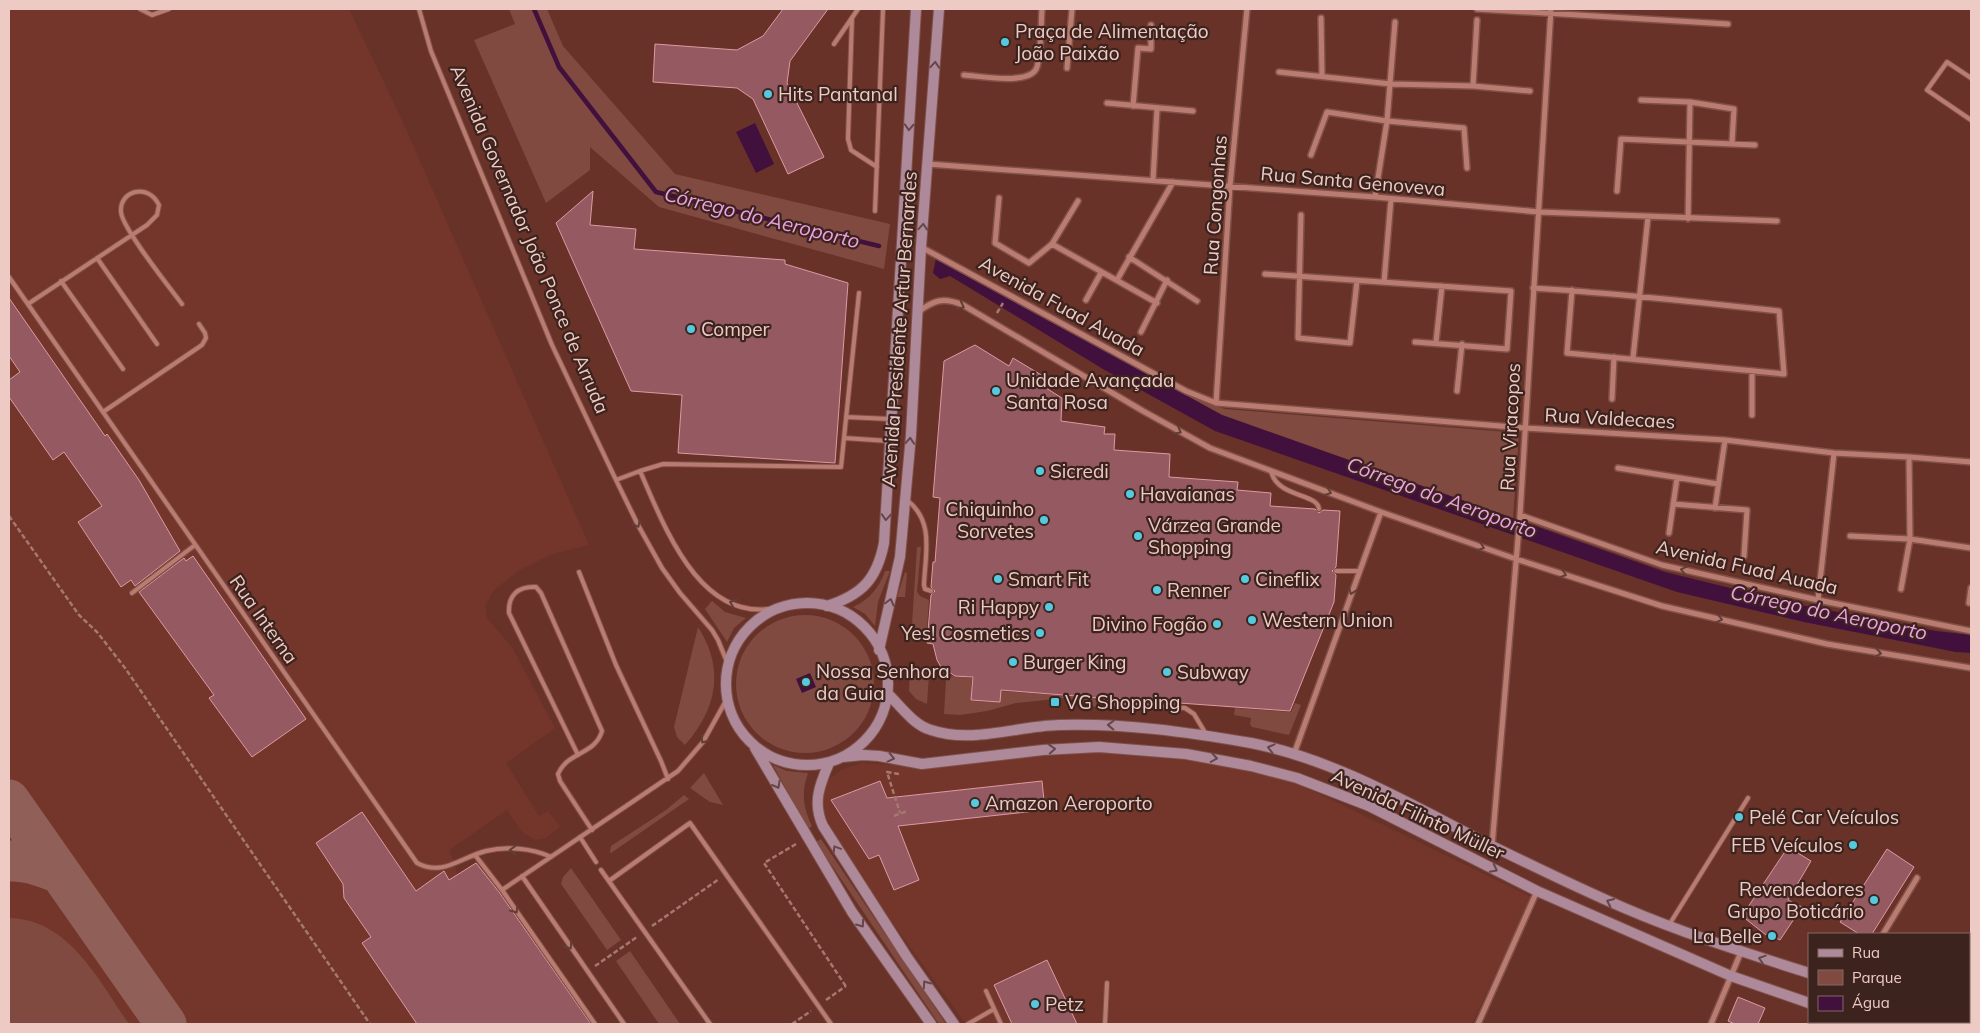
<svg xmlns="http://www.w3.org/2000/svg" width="1980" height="1033" font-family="Mulish,sans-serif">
  <rect width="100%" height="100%" fill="#683229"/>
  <path fill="#74362b" d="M9,9h340l52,109 188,427 -37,9 -34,17 -24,19 -9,16 2,12 26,31 42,79 -49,35 33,53 9,-5 12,16 -15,11 -10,2 -12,-7 -16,-23 -58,40 6,14 2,11 26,-17 94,135 -4,3 19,28h-583z
    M1080,751l93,8 63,7 57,15 238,116 -59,127h-506l-87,-120 -44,-69 -11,-21 -1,-19 5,-15 13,-10 21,-7 34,2 21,4 77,-10z"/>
  <path fill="#814a40" d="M509,9h38l16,37 112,128 215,50 -6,45 -225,-62 -69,-60v23l-44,33 -72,-163 41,-16z
    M936,258l268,144 21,7 294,24 -6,85 -291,-103z
    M917,547h4l-4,45 3,4 9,4 -3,40 -15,-1z
    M885,571h5l-12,31 -3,24 -10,-12 -12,-7c16,-7 26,-19 32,-36z
    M905,572l2,1 -2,24h-8z
    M712,601l13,11 21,6 -12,10 -7,14 -22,-33z
    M736 684a69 69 0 1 1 138 0a69 69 0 1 1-138 0Z
    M698,627c27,42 19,82 -13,118l-8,-8 -3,-10z
    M910,673l19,1 -2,30 -11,-5 -7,-8z
    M952,676l20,2 -1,23 29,1 1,-11 96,7 -1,9 -31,-9 -49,5 -29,8 -27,4 -16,-1 2,-34z
    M1295,703l6,2 -12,30 -37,-8 -2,-3 1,-6 -17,-3 1,-7 56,4z
    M773,765l14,6 21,2c-7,20 -5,34 4,53l-4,3z
    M704,773l19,32 -13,-3 -20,-14z
    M684,795l5,4 -78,54 -1,-1 1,-6 55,-36z
    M821,839l125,185h-7l-123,-182z
    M571,868l50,72 -14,10 -46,-66 2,-7z
    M9,918c60,1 90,63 120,106h-120z
    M630,951l50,73h-21l-43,-63z"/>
  <path fill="#41103d" d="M755,123l19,41 -18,9 -20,-41z
    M936,258l286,157 443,157 126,31 145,28 35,4v18l-15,-1 -152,-30 -127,-30 -462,-161 -112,-62 -153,-93 -10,3 -7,-6z
    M810,673l6,14 -14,6 -6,-14z"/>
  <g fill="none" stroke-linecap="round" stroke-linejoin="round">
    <path stroke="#41103d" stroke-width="4.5" d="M534,9l25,58 97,125 223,54"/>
    <path stroke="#905f57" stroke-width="41" d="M9,800l157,224
      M9,861c18,-1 34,6 51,12"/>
  </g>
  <path fill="#955961" stroke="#dd9aa2" d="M783,9h45l-38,52 -3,22 37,74 -36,17 -35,-75 -16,-11 -84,-6 2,-38 82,6 26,-14z
    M593,191l-3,34 46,4 -2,20 151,11v4l63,19 -13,180 -157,-10 4,-58 -51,-4 -75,-168z
    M9,298l96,138 2,-2 32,46 41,71 -45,35 -4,-6 -10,7 -43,-65 24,-16 -38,-54 -11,8 -44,-63v-17l11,-8 -11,-16z
    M975,345l34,21 4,-8 30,18 -5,7 24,15 -1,23 44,6 -1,7h11l-1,16 56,4 -1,23 69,5 -1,8 34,3 -1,13 45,3 4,4 4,-3 17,1 -4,56 -4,4 4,4 -2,27 -44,109 -180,-13 -5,-4 -4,4 -100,-8 -1,12 -29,-2 2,-23 -18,-1 -14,-9 -4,-7 -4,-16 -6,-1 4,-48 4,-4 -4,-4 2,-25h2l5,-64 -7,-1 11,-136z
    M193,556l113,163 -54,38 -43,-59 5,-3 -75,-103 45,-34 2,3z
    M880,781l7,17 155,-17 3,29 -147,16 21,54 -25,10 -15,-35 -10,4 -38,-59z
    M362,812l54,79 28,-20 5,9 27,-17 23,29 92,132h-174l-55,-81 9,-6 -27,-39 -1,-14 -27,-41z
    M1788,847l23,14 -23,39 14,7 -22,33 -13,-7 -1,2 -24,-19z
    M1887,849l27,18 -42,67h-13l-19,-12z
    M1047,960l30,64h-65l-18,-39z
    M1738,997l27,11 -7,16h-23l-7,-3z"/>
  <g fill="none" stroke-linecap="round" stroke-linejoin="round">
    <defs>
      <path id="lane" d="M140,9l12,6 17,-6
        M419,9l12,42 121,294 64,135 22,45 24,43 18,25 32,37 6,10 9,22 1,10
        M852,18l-4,121 3,11 26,17
        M834,44l24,-35
        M1971,78l-24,-16 -20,28 44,30
        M875,211l8,-202
        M97,258l60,86
        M9,277l408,586c26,14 44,-6 69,-12 20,-5 46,-3 65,6
        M61,281l62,88
        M28,304l119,-79 10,-10 2,-10c-11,-23 -40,-14 -38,7 1,16 49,76 61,92
        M103,412l99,-67 4,-7 -1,-5 -6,-9
        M846,417l44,2
        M844,438l45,3
        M640,471l23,-7 178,3 18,-174
        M1271,471c6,27 47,22 48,38
        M616,480l24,-9c25,57 61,156 140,136
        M907,500c28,22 18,54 17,85l1,4 6,2
        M1336,571h23
        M579,572l37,93 45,96 7,18
        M132,593l63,-48
        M1105,698l3,5 77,5 9,6 12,20
        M578,755l-69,-142c-1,-18 9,-27 27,-26l5,6 61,138c-7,24 -34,20 -44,43l2,7 32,49
        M580,837l16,25
        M475,855l27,35
        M601,870l109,154
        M522,876l102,148
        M609,881l81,-58 141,201
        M1669,925l79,-127
        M986,991l15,33
        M595,1024l-93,-134 176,-119 25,-29 25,-45
        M968,1024l26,-15
        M1105,1024l2,-41"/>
      <path id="street" d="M1477,9l251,15
        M1321,18l1,58
        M1067,68l5,-59
        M1279,72l112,12 82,2 57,5
        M964,75c16,1 67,11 73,-8 4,-12 4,-43 5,-58
        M1473,86l4,-66
        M1641,100l49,2 44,7 -2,34
        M1107,103l86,8
        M1133,106l5,-58 13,1v-24
        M1311,155l16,-43 60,9 77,7 3,40
        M928,164l447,33 164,15 238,9
        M1153,180l4,-71
        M1617,191l4,-52 134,6
        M1375,197l12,-76 8,-99
        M999,198l-4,45 34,20 23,-19
        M1078,201l-26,43 105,59
        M1301,215l-3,123 52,5 7,-62
        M1688,219l2,-117
        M921,247l265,144 30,12 309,25 200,12 109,13 75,4 62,5
        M1129,257l68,44
        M1265,274l246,17 -4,58 -92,-7
        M1117,280l56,-98
        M1384,282l7,-83
        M1533,288c82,5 164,14 246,23l5,63 -217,-21 5,-63
        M1086,300l15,-27
        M918,312c16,-12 25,-15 45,-7l180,106 67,37 171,64 135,47 146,47 165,38 144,24
        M1141,332l26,-52
        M1436,342l6,-56
        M1633,358l15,-141
        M1457,391l5,-47
        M1612,399l2,-42
        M1216,403l14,-217 17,-177
        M1752,415v-44
        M1618,468l100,16
        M1673,504l74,6 -3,46
        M1715,508l10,-68
        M1520,515l142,50 156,35 153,31
        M1669,533l8,-55
        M1850,536l60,3 61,9
        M1901,589l9,-50 -1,-82
        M1818,600l16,-147
        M1969,603l2,-15
        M1294,754l87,-242
        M1492,846l28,-331 31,-506
        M1883,934l34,-56
        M1478,1024l59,-133
        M1711,1024l30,-72"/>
      <path id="secondary" d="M726 684a81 81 0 1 1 162 0a81 81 0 1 1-162 0Z
        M827,606c35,-11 50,-27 57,-63l32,-534
        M879,650l21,-93 11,-122 10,-188 18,-238
        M886,692c14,13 27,33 45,38 41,14 86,-4 128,-5 65,-2 128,7 192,18 86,17 164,64 241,103 43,21 86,42 130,61 60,26 124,46 187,66
        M755,748l97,164 79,112
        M843,757l20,-2 16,1 43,8 121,-14 56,-3 87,7 65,12 46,12 72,28 168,85 194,85 78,27
        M829,763c-9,21 -17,40 -6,63l84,131 47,67
        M1862,1022l8,2
        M1958,1022l8,2"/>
    </defs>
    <use href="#lane" stroke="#7f5149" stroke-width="6"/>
    <use href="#street" stroke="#7f5149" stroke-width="8"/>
    <use href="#secondary" stroke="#7f5149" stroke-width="12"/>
    <path stroke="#a57870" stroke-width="2.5" stroke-dasharray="5 2.5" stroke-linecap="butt" d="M997,313l6,-10
      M9,516l70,99 18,17 28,36 245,356
      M899,774l-12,-2 13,41
      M894,816l13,-5
      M796,844l-32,19 83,125
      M652,926l67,-47
      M595,966l42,-29
      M826,1000l20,-14
      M792,1024l19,-13"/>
    <use href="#lane" stroke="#ba7c70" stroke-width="4"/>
    <use href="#street" stroke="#ba7c70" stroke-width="5"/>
    <use href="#secondary" stroke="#ad899a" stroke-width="10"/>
  </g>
  <defs><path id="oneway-chevron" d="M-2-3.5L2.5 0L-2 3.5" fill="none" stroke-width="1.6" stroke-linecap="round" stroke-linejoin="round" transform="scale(1.25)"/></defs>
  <g stroke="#644749">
    <use href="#oneway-chevron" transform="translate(935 65) rotate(-86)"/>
    <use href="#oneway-chevron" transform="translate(909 127) rotate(93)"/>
    <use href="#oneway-chevron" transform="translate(923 227) rotate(-86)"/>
    <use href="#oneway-chevron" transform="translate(910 441) rotate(-86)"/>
    <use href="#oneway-chevron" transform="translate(886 517) rotate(94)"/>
    <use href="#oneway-chevron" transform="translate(890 602) rotate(-75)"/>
    <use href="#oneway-chevron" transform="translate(1111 725) rotate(-178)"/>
    <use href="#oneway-chevron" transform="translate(1271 748) rotate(-166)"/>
    <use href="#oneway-chevron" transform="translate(1052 749) rotate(-4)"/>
    <use href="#oneway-chevron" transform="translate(891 758) rotate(13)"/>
    <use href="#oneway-chevron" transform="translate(1214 758) rotate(9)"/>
    <use href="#oneway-chevron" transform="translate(777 785) rotate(60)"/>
    <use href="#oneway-chevron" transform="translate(836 849) rotate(-121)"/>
    <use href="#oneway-chevron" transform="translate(1494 869) rotate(27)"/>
    <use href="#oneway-chevron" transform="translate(1610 902) rotate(-155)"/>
    <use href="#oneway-chevron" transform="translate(861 924) rotate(55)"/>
    <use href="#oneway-chevron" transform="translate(1762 959) rotate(-162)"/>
    <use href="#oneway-chevron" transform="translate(926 984) rotate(-125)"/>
  </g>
  <g stroke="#623e37">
    <use href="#oneway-chevron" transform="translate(961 306) rotate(27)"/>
    <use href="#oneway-chevron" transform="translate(1178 431) rotate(29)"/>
    <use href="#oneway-chevron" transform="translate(1328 492) rotate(20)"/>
    <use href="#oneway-chevron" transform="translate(637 524) rotate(63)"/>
    <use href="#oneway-chevron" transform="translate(1481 547) rotate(19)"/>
    <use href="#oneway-chevron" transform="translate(1684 570) rotate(-167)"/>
    <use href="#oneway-chevron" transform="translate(1563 574) rotate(18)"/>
    <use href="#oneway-chevron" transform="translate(1352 591) rotate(110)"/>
    <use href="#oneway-chevron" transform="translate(733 603) rotate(-160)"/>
    <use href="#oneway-chevron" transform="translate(1719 619) rotate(13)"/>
    <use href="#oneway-chevron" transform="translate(1878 653) rotate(9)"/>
    <use href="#oneway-chevron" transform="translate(704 740) rotate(125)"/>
    <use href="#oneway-chevron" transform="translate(513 850) rotate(-177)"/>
    <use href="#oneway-chevron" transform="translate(515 910) rotate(55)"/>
    <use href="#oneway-chevron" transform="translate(569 946) rotate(55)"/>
  </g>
  <g fill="#55cade" stroke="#3c231e" stroke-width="2">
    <circle cx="1005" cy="42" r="5"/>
    <circle cx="768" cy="94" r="5"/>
    <circle cx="691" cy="329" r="5"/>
    <circle cx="996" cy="391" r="5"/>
    <circle cx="1040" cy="471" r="5"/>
    <circle cx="1130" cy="494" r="5"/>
    <circle cx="1044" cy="520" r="5"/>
    <circle cx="1138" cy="536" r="5"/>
    <circle cx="998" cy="579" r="5"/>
    <circle cx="1245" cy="579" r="5"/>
    <circle cx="1157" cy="590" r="5"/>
    <circle cx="1049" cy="607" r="5"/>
    <circle cx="1252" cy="620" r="5"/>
    <circle cx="1217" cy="624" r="5"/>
    <circle cx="1040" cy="633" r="5"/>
    <circle cx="1013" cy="662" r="5"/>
    <circle cx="1167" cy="672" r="5"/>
    <circle cx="806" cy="682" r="5"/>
    <rect x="1050" y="697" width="10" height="10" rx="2.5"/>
    <circle cx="975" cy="803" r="5"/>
    <circle cx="1739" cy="817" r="5"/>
    <circle cx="1853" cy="845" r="5"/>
    <circle cx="1874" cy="900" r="5"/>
    <circle cx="1772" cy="936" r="5"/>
    <circle cx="1035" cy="1004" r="5"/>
  </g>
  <g text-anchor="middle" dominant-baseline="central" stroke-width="4.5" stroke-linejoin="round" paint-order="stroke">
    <g font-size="19" fill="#edcbc4" stroke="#3c231e" text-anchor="start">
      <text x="1015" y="31">Praça de Alimentação<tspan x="1015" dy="22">João Paixão</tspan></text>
      <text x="778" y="94">Hits Pantanal</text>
      <text x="701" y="329">Comper</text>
      <text x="1006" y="380">Unidade Avançada<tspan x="1006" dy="22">Santa Rosa</tspan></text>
      <text x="1050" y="471">Sicredi</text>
      <text x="1140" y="494">Havaianas</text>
      <text x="1034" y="509" text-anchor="end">Chiquinho<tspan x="1034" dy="22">Sorvetes</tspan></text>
      <text x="1148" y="525">Várzea Grande<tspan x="1148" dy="22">Shopping</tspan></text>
      <text x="1008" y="579">Smart Fit</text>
      <text x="1255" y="579">Cineflix</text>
      <text x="1167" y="590">Renner</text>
      <text x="1039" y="607" text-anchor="end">Ri Happy</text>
      <text x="1262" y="620">Western Union</text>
      <text x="1207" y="624" text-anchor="end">Divino Fogão</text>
      <text x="1030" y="633" text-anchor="end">Yes! Cosmetics</text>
      <text x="1023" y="662">Burger King</text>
      <text x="816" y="671">Nossa Senhora<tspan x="816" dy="22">da Guia</tspan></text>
      <text x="1177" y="672">Subway</text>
      <text x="1065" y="702">VG Shopping</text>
      <text x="985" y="803">Amazon Aeroporto</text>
      <text x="1749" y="817">Pelé Car Veículos</text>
      <text x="1843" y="845" text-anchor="end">FEB Veículos</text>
      <text x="1864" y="889" text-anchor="end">Revendedores<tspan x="1864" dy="22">Grupo Boticário</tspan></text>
      <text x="1762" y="936" text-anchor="end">La Belle</text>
      <text x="1045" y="1004">Petz</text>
    </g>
    <g font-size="19" fill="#edcbc4" stroke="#3c231e">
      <text transform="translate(1353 181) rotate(5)">Rua Santa Genoveva</text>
      <text transform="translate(1215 205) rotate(-86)">Rua Congonhas</text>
      <text transform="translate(530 239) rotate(67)">Avenida Governador João Ponce de Arruda</text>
      <text transform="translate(1062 306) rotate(29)">Avenida Fuad Auada</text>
      <text transform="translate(899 329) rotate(-86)">Avenida Presidente Artur Bernardes</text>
      <text transform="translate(1610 418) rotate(3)">Rua Valdecaes</text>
      <text transform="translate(1510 427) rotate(-87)">Rua Viracopos</text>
      <text transform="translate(1747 567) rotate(13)">Avenida Fuad Auada</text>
      <text transform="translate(264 619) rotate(55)">Rua Interna</text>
      <text transform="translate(1418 814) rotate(25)">Avenida Filinto Müller</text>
    </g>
    <g font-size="20" font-style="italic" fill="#eea0e5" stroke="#3c231e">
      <text transform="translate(762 217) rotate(14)">Córrego do Aeroporto</text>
      <text transform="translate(1442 497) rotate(20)">Córrego do Aeroporto</text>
      <text transform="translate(1829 612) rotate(12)">Córrego do Aeroporto</text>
    </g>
  </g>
  <rect width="1980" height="1033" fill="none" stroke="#edcbc4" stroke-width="20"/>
  <rect x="1808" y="933" width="162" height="90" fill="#3c231e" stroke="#836660"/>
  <rect x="1818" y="949" width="25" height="8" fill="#ad899a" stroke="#836660"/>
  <text x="1852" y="958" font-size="15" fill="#edcbc4">Rua</text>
  <rect x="1818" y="970" width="25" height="15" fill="#814a40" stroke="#836660"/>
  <text x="1852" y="983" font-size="15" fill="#edcbc4">Parque</text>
  <rect x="1818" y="996" width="25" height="15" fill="#41103d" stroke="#836660"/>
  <text x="1852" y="1008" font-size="15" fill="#edcbc4">Água</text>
</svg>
